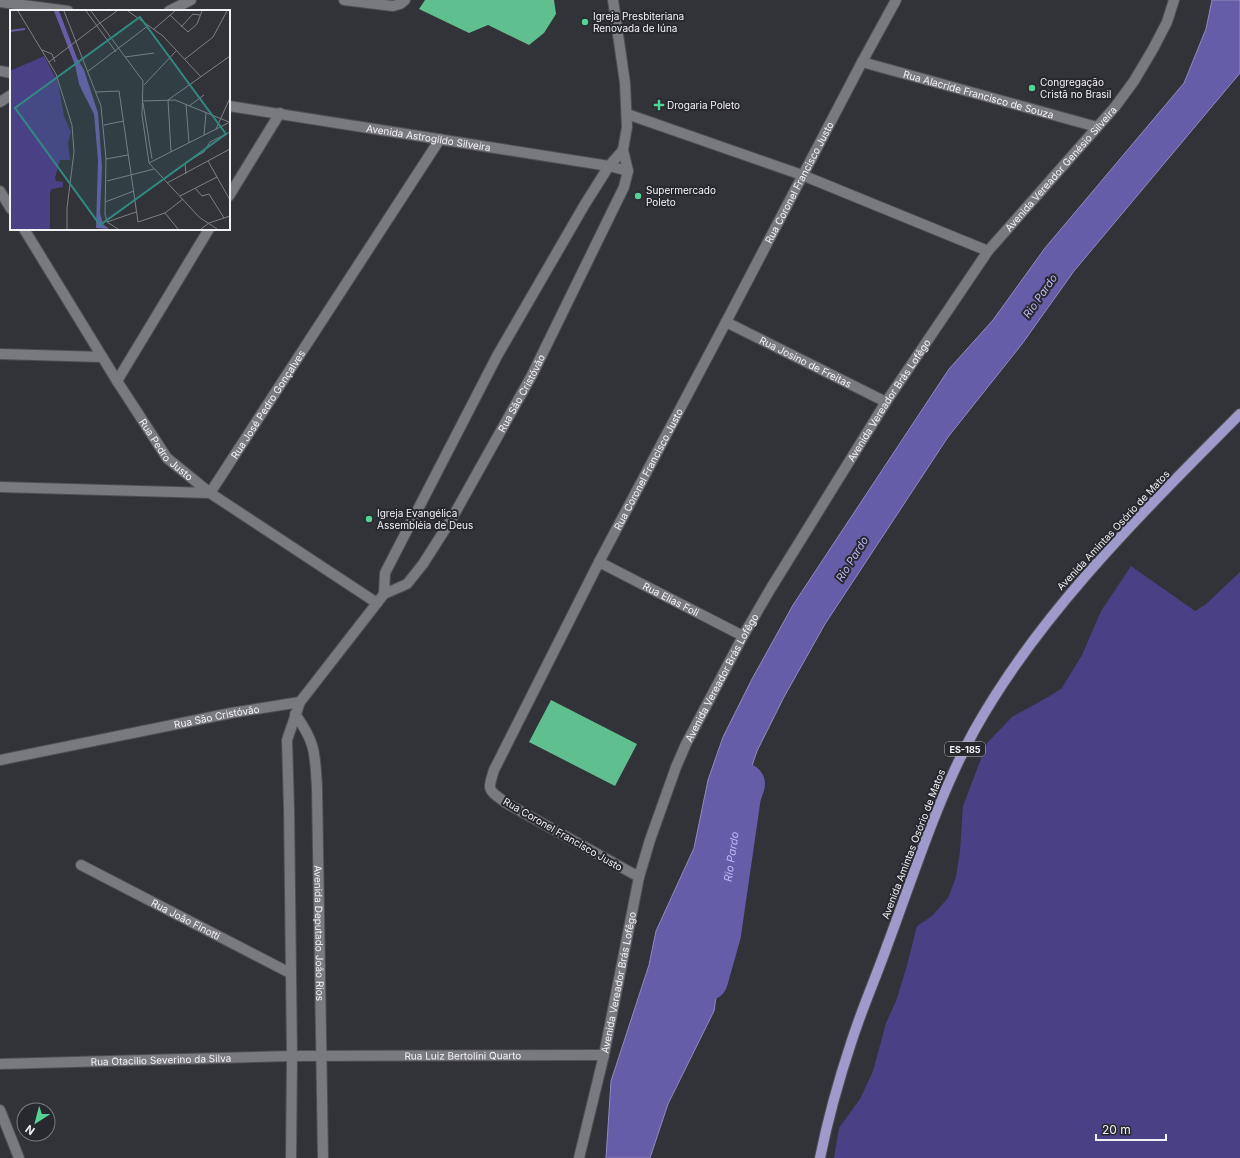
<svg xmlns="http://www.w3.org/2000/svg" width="1240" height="1158" font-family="Inter,sans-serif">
  <rect width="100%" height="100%" fill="#323239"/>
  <path fill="#4a4085" d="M1131,566l64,45 10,-6 35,-33v586h-406l5,-30 21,-29 13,-28 13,-48 10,-22 10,-32 11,-43 15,-10 16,-18 8,-21 4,-26 3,-45 24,-63 25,-26 38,-21 12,-8 20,-33 19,-44z"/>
  <path fill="#665da8" stroke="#908abf" d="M1212,0h28v73l-166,198 -52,73 -74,93 -123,187 -41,73 -27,54 -13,38 -22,114 -2,67 -6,41 -46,93 -18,54h-44l5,-77 38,-116 7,-34 38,-83 14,-68 15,-43 29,-58 41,-74 156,-236 44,-49 52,-72 139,-165 22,-54z"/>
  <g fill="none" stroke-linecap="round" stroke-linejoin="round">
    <path stroke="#665da8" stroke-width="42" id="s1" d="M707,980l13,-46 20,-138 4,-12"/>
  </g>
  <path fill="#60bf8f" d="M425,0h129l2,14 -12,19 -15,12 -41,-20 -19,8 -50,-24z
    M551,700l86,44 -22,42 -86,-44z"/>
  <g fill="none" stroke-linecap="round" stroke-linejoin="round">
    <defs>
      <g id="minor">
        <path d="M344,0l49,6 7,-2 5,-4"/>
        <path d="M0,2l68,9"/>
        <path d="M169,11l22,-11"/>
        <path id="s2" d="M862,62l235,65"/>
        <path d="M0,71l11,2"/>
        <path d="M0,102l11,-7"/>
        <path id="s3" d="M229,106l380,60 19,5"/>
        <path d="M627,114l175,61 186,76"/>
        <path d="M0,191l11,18"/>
        <path d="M229,196l51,-83"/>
        <path id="s4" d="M24,229l93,152 50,77 43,35 167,110"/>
        <path id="s5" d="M726,322l160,80"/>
        <path d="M0,354l102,3"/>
        <path d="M117,381l92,-152"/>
        <path id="s6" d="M0,487l210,6 230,-354"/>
        <path id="s7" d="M599,562l144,74"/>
        <path id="s8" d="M81,865l209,108"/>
        <path id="s9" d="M639,877l-133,-74c-18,-14 -19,-11 -12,-33l105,-208 127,-240 136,-260 34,-62"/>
        <path id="s10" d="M0,1064l292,-8 312,-1"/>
        <path id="s11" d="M579,1158l25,-103 35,-178 11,-37 26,-73 10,-23 57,-108 28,-48 115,-186 102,-151 127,-144 19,-26 19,-32 14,-27 7,-22"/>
      </g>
      <g id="tertiary">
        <path id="s12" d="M0,760l231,-47 69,-11"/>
        <path d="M0,1110l19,48"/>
      </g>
      <g id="secondary">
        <path d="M384,594l1,-21 112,-217 88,-152 24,-38 14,-16"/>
        <path id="s13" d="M295,714c21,29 20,40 22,74l6,370"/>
        <path id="s14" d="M291,1158l1,-102 -3,-248 -2,-68 13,-38 84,-108 23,-10 16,-20 28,-44 81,-145 92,-188 4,-16 -5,-21 4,-23 -2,-44 -12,-83"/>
      </g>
      <path id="primary" d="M820,1158c8,-40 19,-79 32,-118 10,-31 24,-63 35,-94 27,-72 50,-147 87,-215 66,-119 171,-221 266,-317"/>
    </defs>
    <use href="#minor" stroke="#4e4e53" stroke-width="12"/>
    <use href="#tertiary" stroke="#4e4e53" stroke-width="12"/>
    <use href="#secondary" stroke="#4e4e53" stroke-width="12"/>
    <use href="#primary" stroke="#4e4e53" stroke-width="12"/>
    <use href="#minor" stroke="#797980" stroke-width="10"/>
    <use href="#tertiary" stroke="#797980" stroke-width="10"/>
    <use href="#secondary" stroke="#797980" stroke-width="10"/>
    <use href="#primary" stroke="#9e9bcc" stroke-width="10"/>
  </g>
  <g fill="#53d396" stroke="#28282f" stroke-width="1.5">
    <circle cx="585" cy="22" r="4"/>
    <circle cx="1032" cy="88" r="4"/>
    <path d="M657 99h4v4h4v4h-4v4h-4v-4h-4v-4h4z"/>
    <circle cx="638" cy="196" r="4"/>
    <circle cx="369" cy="519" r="4"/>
  </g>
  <g text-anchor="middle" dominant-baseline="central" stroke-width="4" stroke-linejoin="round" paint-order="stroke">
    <rect fill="#28282f" stroke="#b5b5ba" stroke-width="1" x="945" y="742" width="40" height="14" rx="3"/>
    <g font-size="9" font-weight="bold" fill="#f2f2f6">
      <text x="965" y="749">ES-185</text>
    </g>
    <g font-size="10" fill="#f2f2f6" stroke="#28282f" text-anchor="start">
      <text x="593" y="16">Igreja Presbiteriana<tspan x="593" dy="12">Renovada de Iúna</tspan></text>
      <text x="1040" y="82">Congregação<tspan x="1040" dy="12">Cristã no Brasil</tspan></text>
      <text x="667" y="105">Drogaria Poleto</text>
      <text x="646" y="190">Supermercado<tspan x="646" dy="12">Poleto</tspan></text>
      <text x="377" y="513">Igreja Evangélica<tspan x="377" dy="12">Assembléia de Deus</tspan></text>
    </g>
    <g font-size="10" fill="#f2f2f6" stroke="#28282f">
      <text stroke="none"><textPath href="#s2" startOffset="121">Rua Alacride Francisco de Souza</textPath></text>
      <text stroke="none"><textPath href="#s3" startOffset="202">Avenida Astrogildo Silveira</textPath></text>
      <text stroke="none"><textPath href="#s11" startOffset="1117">Avenida Vereador Genésio Silveira</textPath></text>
      <text stroke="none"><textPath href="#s9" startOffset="855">Rua Coronel Francisco Justo</textPath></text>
      <text stroke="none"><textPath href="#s5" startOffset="89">Rua Josino de Freitas</textPath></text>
      <text stroke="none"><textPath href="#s14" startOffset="843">Rua São Cristóvão</textPath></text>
      <text stroke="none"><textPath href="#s11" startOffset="828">Avenida Vereador Brás Lofêgo</textPath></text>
      <text stroke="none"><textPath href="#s6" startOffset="316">Rua José Pedro Gonçalves</textPath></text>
      <text stroke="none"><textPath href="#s4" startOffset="263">Rua Pedro Justo</textPath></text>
      <text stroke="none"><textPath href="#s9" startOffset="531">Rua Coronel Francisco Justo</textPath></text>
      <text transform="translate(1113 530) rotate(-47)">Avenida Amintas Osório de Matos</text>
      <text stroke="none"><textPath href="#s7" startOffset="81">Rua Elias Foli</textPath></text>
      <text stroke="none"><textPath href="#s11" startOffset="504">Avenida Vereador Brás Lofêgo</textPath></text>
      <text stroke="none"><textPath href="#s12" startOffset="221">Rua São Cristóvão</textPath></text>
      <text transform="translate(563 834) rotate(30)">Rua Coronel Francisco Justo</text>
      <text transform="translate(913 844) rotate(-69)">Avenida Amintas Osório de Matos</text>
      <text stroke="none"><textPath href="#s8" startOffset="118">Rua João Finotti</textPath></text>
      <text stroke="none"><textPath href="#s13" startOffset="224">Avenida Deputado João Rios</textPath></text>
      <text stroke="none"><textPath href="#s11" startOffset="180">Avenida Vereador Brás Lofêgo</textPath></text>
      <text stroke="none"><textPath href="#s10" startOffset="463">Rua Luiz Bertolini Quarto</textPath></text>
      <text stroke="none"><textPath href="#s10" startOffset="161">Rua Otacilio Severino da Silva</textPath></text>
    </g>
    <g font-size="11" font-style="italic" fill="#bdb9f8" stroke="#28282f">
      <text transform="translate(1040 296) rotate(-55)">Rio Pardo</text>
      <text transform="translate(852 559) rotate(-58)">Rio Pardo</text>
      <text stroke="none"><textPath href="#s1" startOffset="126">Rio Pardo</textPath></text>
    </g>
  </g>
  <g transform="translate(10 10)">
    <rect width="220" height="220" fill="#323239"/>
    <path d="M34,46l14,26 6,34 7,16 -3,11 2,17h-10l-5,18 1,3 7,1v5l-11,2 -2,3v37h-40v-158z" fill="#4a4085"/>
    <path d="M44,1h5l18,47 7,12 14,43 4,54 -2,46 3,11 6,5 -13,-1 2,-68 -4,-46 -15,-30 -4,-19z" fill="#665da8"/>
    <path fill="none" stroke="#665da8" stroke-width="2" d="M0,21l15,-2M72,78l11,21"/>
    <path fill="none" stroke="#7f7f85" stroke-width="1" d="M8,1l38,63 16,51 2,27 -7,56v21M54,1l37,95 5,53 -1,55 2,8 11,7M76,1l11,15M81,1l9,12 17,-12M118,1l35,25 38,41M160,5l18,17 9,-8 5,-13M87,16l19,26M171,17l12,-13 7,1M144,19l21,-18M32,40l10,4 3,8M115,47l29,-4M175,49l28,-22 14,-26M39,52l51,-39 43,58 -1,34 7,48 50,54 18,12M77,62l62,-47M134,75l33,-35M86,82l23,-1 19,131 27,-9 18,-14M133,91l32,-1 54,22M133,93l9,56M176,94l3,39M179,96l15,-11M94,115l20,-4M206,119l14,-31M194,125l2,-22M161,142l-3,-52 62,-44M96,149l22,-4M198,151l22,39M139,153l81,-41M176,164l-1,-11 19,-11 6,-10 20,-10M97,171l47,-12M157,173l63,-34M185,178l7,8 7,-2 15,24M170,186l37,-19M95,192l29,-11M155,203l13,16M97,212l29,-10M191,219l8,-6 21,-7"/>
    <path fill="#318982" fill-opacity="0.15" stroke="#318982" stroke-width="2" d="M130,7l86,117 -126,91 -85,-117z"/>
    <rect width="220" height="220" fill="none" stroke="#f2f2f6" stroke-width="2"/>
  </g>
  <g transform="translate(36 1122) rotate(216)"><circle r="19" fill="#28282f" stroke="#79797f"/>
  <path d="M0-3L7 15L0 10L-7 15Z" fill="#53d396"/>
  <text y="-6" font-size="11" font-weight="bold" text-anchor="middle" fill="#f2f2f6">N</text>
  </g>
  <path d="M1096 1134v6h70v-6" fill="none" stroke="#f2f2f6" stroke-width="2"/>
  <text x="1102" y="1134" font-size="12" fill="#f2f2f6" stroke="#28282f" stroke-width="3" paint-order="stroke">20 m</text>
</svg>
